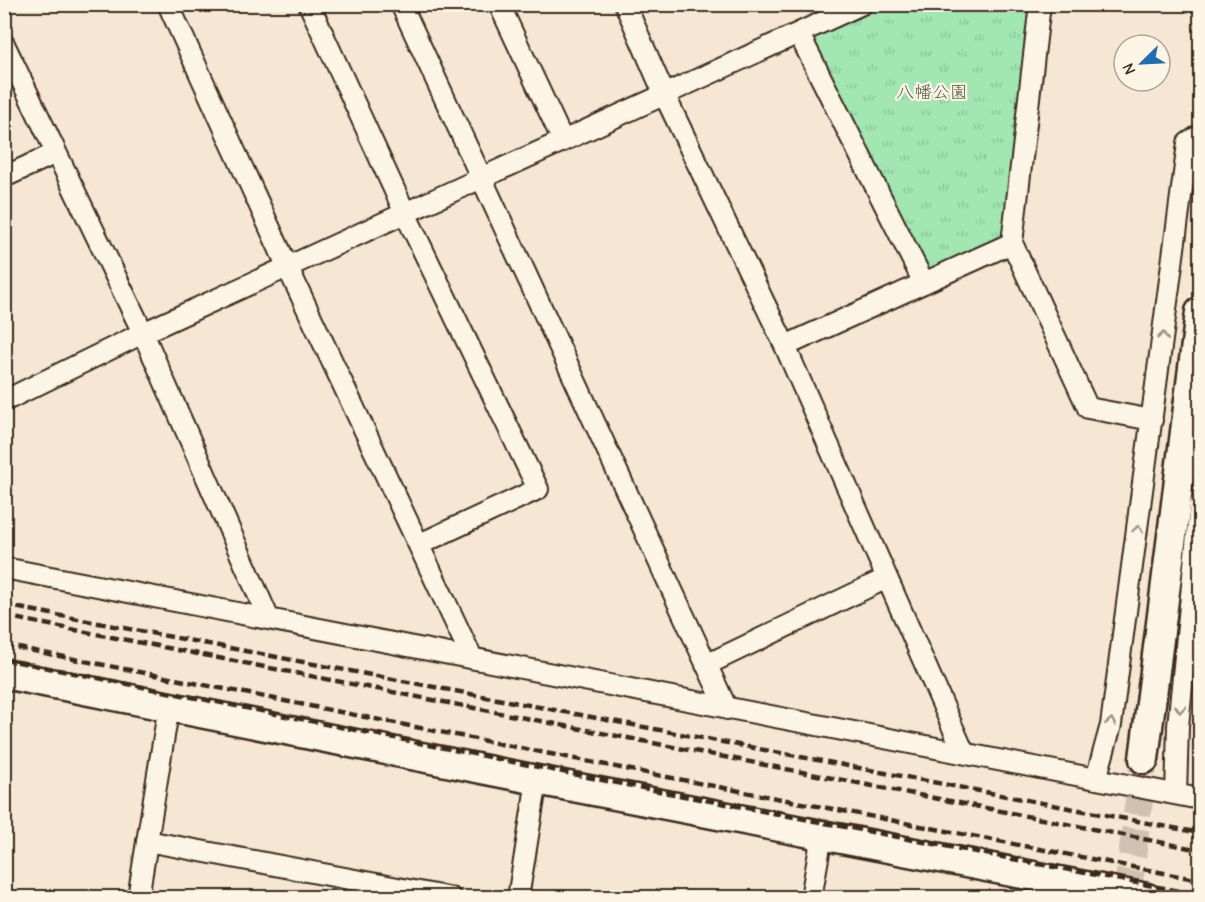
<svg xmlns="http://www.w3.org/2000/svg" width="1205" height="902" font-family="'Comic Neue','Klee One',sans-serif">
  <defs>
    <pattern id="park-tufts" width="24" height="20" patternUnits="userSpaceOnUse" patternTransform="scale(1.5)"><rect width="24" height="20" fill="#a2e6b2"/><path d="M3 7l-1-3M5 7V3M7 7l1-3M15 17l-1-3M17 17v-4M19 17l1-3" fill="none" stroke="#8cc599"/></pattern>
  </defs>
  <rect width="100%" height="100%" fill="#f6e7d4"/>
  <filter id="ink" filterUnits="userSpaceOnUse"><feTurbulence type="fractalNoise" baseFrequency=".0167" numOctaves="2"/><feDisplacementMap in="SourceGraphic" scale="12" xChannelSelector="R" yChannelSelector="G"/><feConvolveMatrix kernelMatrix="1 2 1 2 8 2 1 2 1" color-interpolation-filters="sRGB"/></filter>
  <g filter="url(#ink)">
    <path fill="url(#park-tufts)" stroke="#6e8868" stroke-width="1.5" d="M878,5h153l-26,233 -79,36 -119,-237z"/>
    <g fill="none" stroke-linecap="round" stroke-linejoin="round">
      <path stroke="#d1c1b0" stroke-width="28" stroke-dasharray="28 14" stroke-linecap="butt" d="M1127,898l17,-139"/>
      <defs>
        <path id="street" d="M168,4l120,264 184,390
          M309,4l96,209 133,276 -118,55
          M401,4l326,705
          M499,4l64,137
          M625,4l40,92 120,250 179,407
          M1040,4l-28,239 76,165 64,12
          M799,34l125,249
          M4,44l139,289 125,284
          M4,177l52,-24
          M785,346l227,-103
          M4,401l139,-68 719,-329
          M4,568l1196,231
          M706,665l181,-87
          M1096,779l15,-54 77,-582 12,-8
          M1176,794l2,-68 22,-221
          M147,841l304,57
          M138,898l31,-193
          M518,898l19,-118
          M811,898l11,-63"/>
        <path id="secondary" d="M4,674l533,106 610,118
          M1144,759l56,-447"/>
      </defs>
      <use href="#street" stroke="#3b2a1e" stroke-width="24"/>
      <use href="#secondary" stroke="#3b2a1e" stroke-width="33"/>
      <use href="#street" stroke="#fcf5e5" stroke-width="20"/>
      <use href="#secondary" stroke="#fcf5e5" stroke-width="28"/>
      <path stroke="#3b2a1e" stroke-width="4.5" stroke-dasharray="9 4.5" stroke-linecap="butt" d="M4,605l1196,228
        M4,616l1196,234
        M4,645l627,125 569,110
        M4,659l623,126 573,110"/>
    </g>
    <defs><path id="oneway-chevron" d="M-2-3.5L2.5 0L-2 3.5" fill="none" stroke-width="1.6" stroke-linecap="round" stroke-linejoin="round" transform="scale(1.5)"/></defs>
    <g stroke="#9c9082">
      <use href="#oneway-chevron" transform="translate(1163 336) rotate(-83)"/>
      <use href="#oneway-chevron" transform="translate(1138 529) rotate(-82)"/>
      <use href="#oneway-chevron" transform="translate(1180 709) rotate(96)"/>
      <use href="#oneway-chevron" transform="translate(1111 722) rotate(-79)"/>
    </g>
  </g>
  <g text-anchor="middle" dominant-baseline="central" stroke-width="4.5" stroke-linejoin="round" paint-order="stroke">
    <g font-size="18" fill="#555943" stroke="#fcf5e5">
      <text x="932" y="92">八幡公園</text>
    </g>
  </g>
  <rect width="1205" height="902" fill="none" stroke="#fcf5e5" stroke-width="24"/>
  <rect x="12" y="12" width="1181" height="878" fill="none" stroke="#3b2a1e" stroke-width="2" filter="url(#ink)"/>
  <g transform="translate(1142 63) rotate(246)"><circle r="28" fill="#fcf5e5" stroke="#afa495" stroke-width="1.5"/>
  <path d="M0-4.5L10 22L0 15L-10 22Z" fill="#1f6fb2"/>
  <text y="-9" font-size="16" font-weight="bold" text-anchor="middle" fill="#3b2a1e">N</text>
  </g>
</svg>
